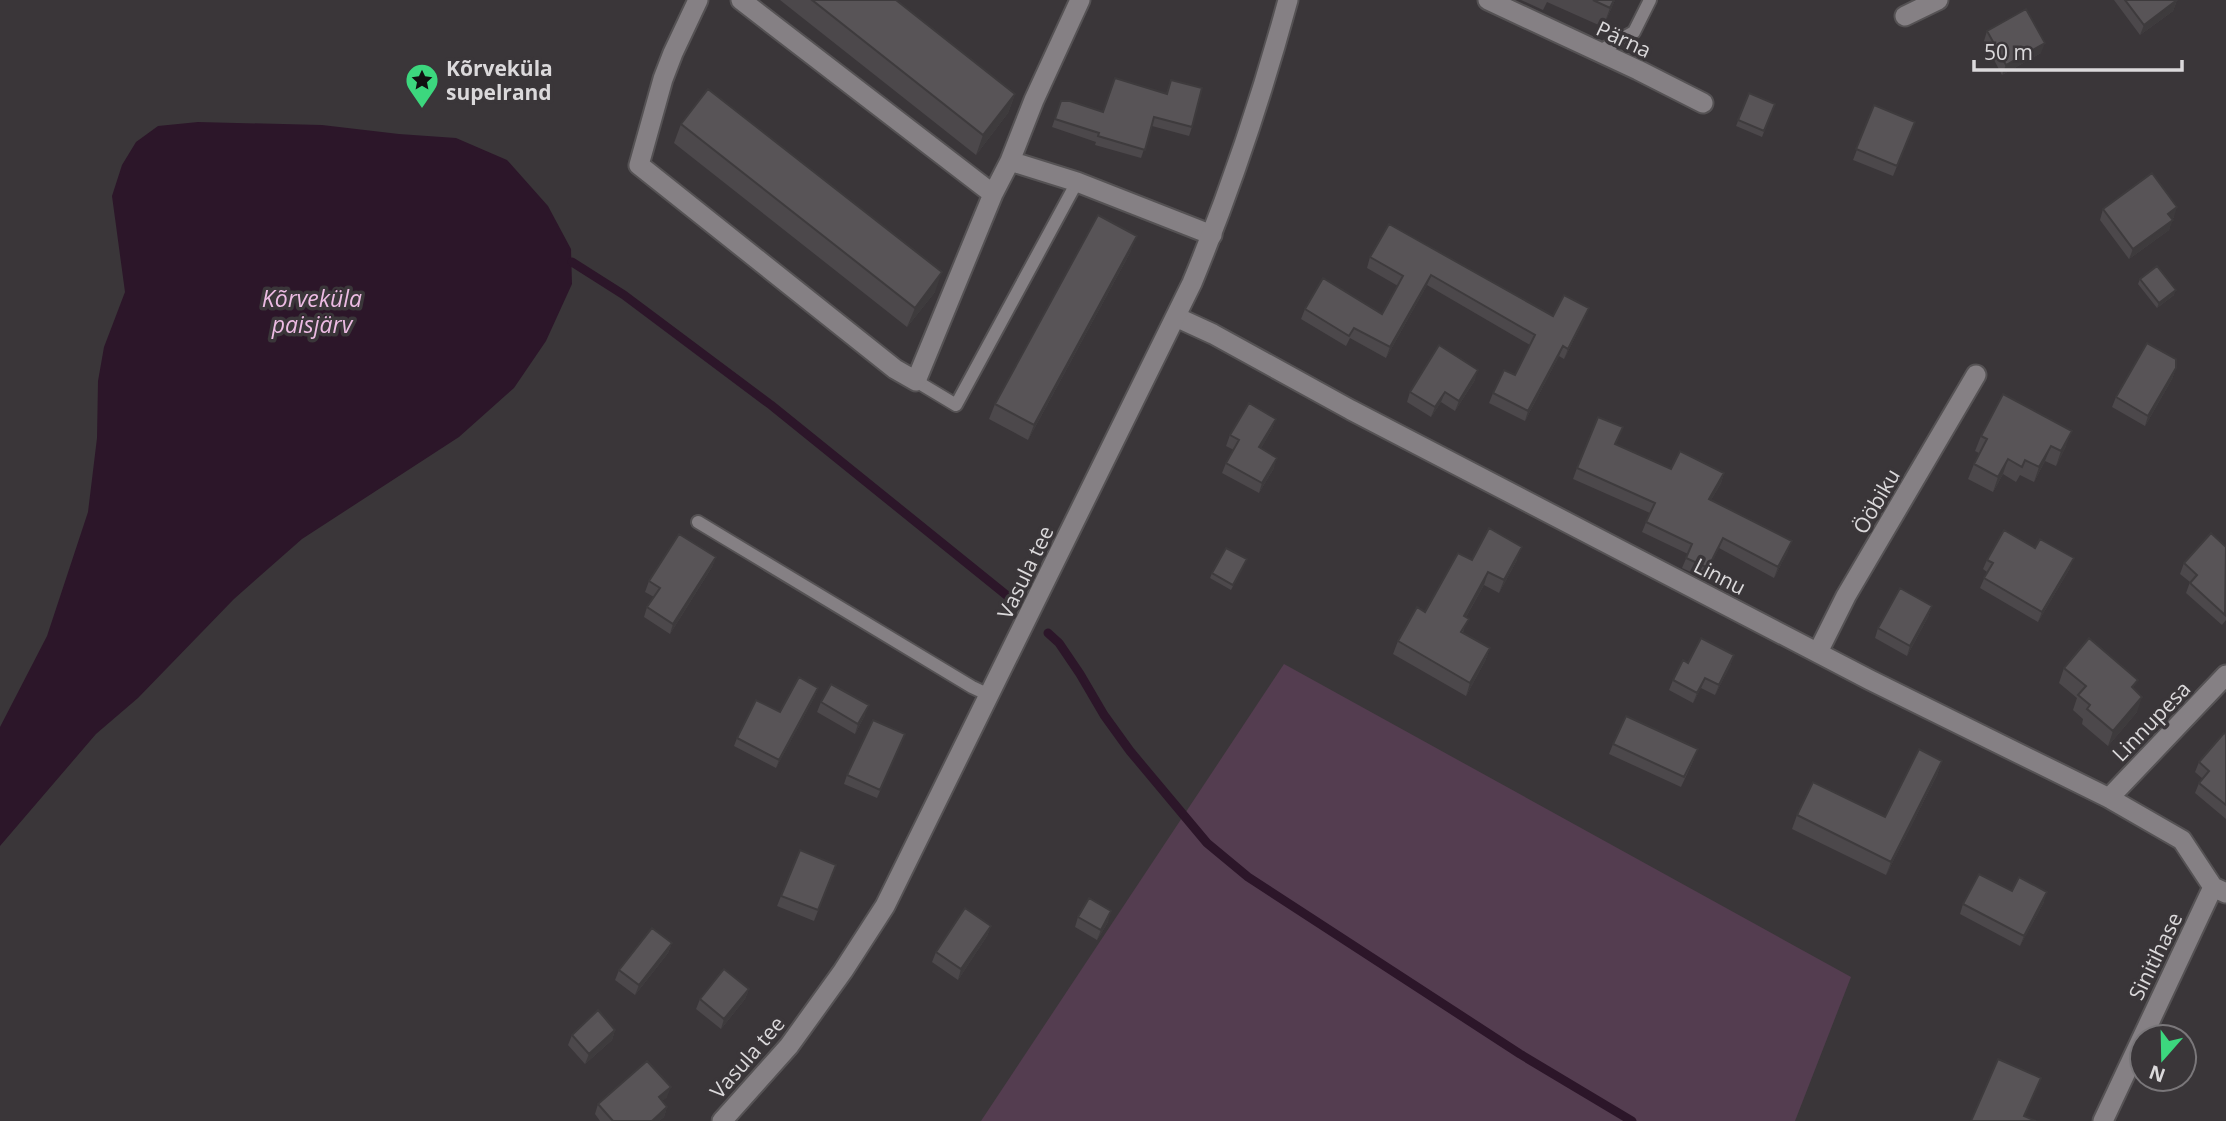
<svg xmlns="http://www.w3.org/2000/svg" width="2226" height="1121" font-family="'Open Sans',sans-serif">
  <rect width="100%" height="100%" fill="#3a3639"/>
  <path fill="#543d50" d="M1284,664l567,313 -56,144h-814z"/>
  <path fill="#2c1629" d="M198,122l124,3 77,9 57,4 51,22 41,46 23,43 1,35 -26,57 -32,47 -55,49 -157,102 -68,60 -96,99 -42,36 -96,112v-119l47,-91 41,-124 9,-74 1,-57 6,-34 21,-55 -13,-96 10,-31 14,-23 22,-16z"/>
  <g fill="none" stroke-linecap="round" stroke-linejoin="round">
    <path stroke="#2c1629" stroke-width="9" d="M572,262l52,33 147,110 239,193
      M1048,633l11,10 21,31 24,41 26,36 77,92 41,34 272,177 112,67"/>
    <defs>
      <path id="service" d="M1598,52l36,-20 16,-32
        M916,381l40,24 121,-223
        M698,522l274,165 17,8"/>
      <path id="minor" d="M698,0l-25,53 -10,26 -24,86 256,204 21,12 77,-187 17,-33 67,21 135,53
        M741,0l252,194
        M1488,0l150,70 65,33
        M1905,16l33,-16
        M1010,161l24,-61 46,-100
        M1176,317l37,17 138,76 519,270 239,118 73,42 31,47 13,6
        M1818,652l28,-56 130,-221
        M2109,798l117,-123
        M2103,1121l110,-234"/>
      <path id="tertiary" d="M722,1121l67,-75 54,-75 42,-65 307,-623c38,-92 70,-187 96,-283"/>
    </defs>
    <use href="#service" stroke="#555254" stroke-width="16"/>
    <use href="#minor" stroke="#555254" stroke-width="23"/>
    <use href="#tertiary" stroke="#555254" stroke-width="23"/>
    <use href="#service" stroke="#858084" stroke-width="12"/>
    <use href="#minor" stroke="#858084" stroke-width="19"/>
    <use href="#tertiary" stroke="#858084" stroke-width="19"/>
  </g>
  <path fill="#4c484b" d="M780,0h116l119,94 -7,19 -32,42z
    M1521,0h94l-12,27 -56,-25 -4,8z
    M2114,0h63l-4,11 -33,24z
    M1987,31l54,22 -39,22 -18,-34z
    M1171,80l21,47 -3,9 -37,-10 -11,32 -46,-13 1,-3 -44,-15 9,-26 42,11 63,-18z
    M1749,93l26,11 -13,33 -26,-11z
    M1874,105l41,17 -22,54 -40,-16z
    M681,124l254,168 -28,35 -233,-184z
    M2103,209l71,8 -2,2 -3,11 -40,29 -29,-39z
    M1389,224l164,92 32,2 -21,41 -5,-3 -34,65 -36,-18 4,-10 22,-18 15,-30 -103,-60 -41,73 -36,-20 -4,8 -45,-27 4,-10 77,5 16,-28 -31,-18 3,-11z
    M1131,251l-103,189 -39,-21 6,-15z
    M2140,279l34,16 -17,13 -19,-24z
    M2176,368l-4,11 -27,47 -33,-19 4,-10z
    M1475,380l-20,31 -14,-9 -10,15 -24,-15 3,-10z
    M1276,419l-4,10 -11,19 13,20 -15,25 -37,-20 4,-10 8,-13 -8,-4 4,-11z
    M1981,436l85,10 -10,20 -11,-5 -11,21 -14,-7 -4,7 -13,-8 -10,18 -25,-13 6,-15 5,-11 -4,-2z
    M1577,468l94,1 53,4 -3,10 -10,17 77,51 -14,27 -55,-30 -15,30 -22,-10 6,-14 -46,-22 8,-19 -77,-34z
    M2226,547v73l-4,5 -36,-32 4,-11 -10,-8 4,-11z
    M716,557l-4,10 -42,67 -26,-17 3,-10 7,-10 -9,-5 4,-11z
    M1247,559l-16,31 -21,-12 2,-5z
    M1472,560h45l-18,33 -15,-8 -18,32 -3,16 27,15 -5,13 -19,35 -73,-42 5,-13z
    M1987,560l83,8 -32,54 -58,-34 7,-16 -4,-3z
    M1932,606l-4,11 -21,39 -32,-18 3,-10z
    M1734,655l-4,11 -15,29 -14,-7 -8,15 -24,-13 4,-10 15,-17z
    M2064,668l70,22 3,22 -29,34 -26,-22 1,-5 -10,-9 4,-12 -18,-15z
    M818,688l-3,8 -39,72 -42,-22 3,-8z
    M821,702l44,13 -10,19 -38,-22z
    M905,734l-28,64 -33,-14 3,-9z
    M2226,734v85l-31,-26 4,-10 4,-4 -8,-7 4,-10z
    M1613,744l81,15 -13,28 -72,-33z
    M1942,761l-5,14 -51,100 -94,-46 5,-14 88,2z
    M836,865l-22,56 -37,-15 4,-10z
    M2012,891l32,11 -24,44 -60,-32 3,-10z
    M1078,917l30,5 -11,18 -22,-13z
    M991,926l-4,10 -29,44 -26,-18 4,-10z
    M672,943l-4,10 -33,42 -20,-15 4,-10z
    M749,989l-4,10 -24,30 -25,-20 4,-10z
    M615,1030l-3,10 -27,24 -17,-19 4,-10z
    M667,1097l-5,4 5,6 -3,10 -5,4h-59l-5,-7 3,-10z"/>
  <path fill="#3e3b3d" d="M1614,0h1l-12,27 7,-19z
    M2177,0l-4,11 -33,24 4,-10z
    M2045,43l-4,10 -39,22 4,-10z
    M1015,94l-7,19 -32,42 7,-20z
    M2177,207l-3,10 -9,7 3,-10z
    M2173,220l-4,10 -40,29 4,-10z
    M1137,236l-6,15 -103,189 6,-15z
    M942,272l-7,20 -28,35 8,-19z
    M1431,275l-4,10 -41,73 4,-11z
    M2176,290l-2,5 -17,13 2,-5z
    M1589,308l-4,10 -21,41 4,-10z
    M1563,346l-4,10 -34,65 3,-10z
    M2176,368l-4,11 -27,47 3,-10z
    M1478,370l-3,10 -20,31 4,-10z
    M1445,392l-4,10 -10,15 4,-10z
    M1276,419l-4,10 -16,29 3,-11z
    M2072,431l-6,15 -10,20 5,-15z
    M2051,446l-6,15 -11,21 5,-15z
    M1277,458l-3,10 -15,25 3,-10z
    M2008,459l-5,15 -10,18 5,-15z
    M1724,473l-3,10 -15,26 3,-10z
    M1723,538l-4,10 -15,30 4,-10z
    M1792,541l-4,10 -14,27 4,-11z
    M1522,547l-5,13 -18,33 5,-13z
    M716,557l-4,10 -42,67 3,-10z
    M2074,558l-4,10 -32,54 4,-10z
    M1488,572l-4,13 -25,44 5,-13z
    M1932,606l-4,11 -21,39 3,-10z
    M1490,648l-5,13 -19,35 4,-13z
    M1734,655l-4,11 -15,29 4,-10z
    M1705,678l-4,10 -8,15 4,-10z
    M818,688l-3,8 -39,72 3,-8z
    M2142,697l-5,15 -29,34 5,-15z
    M869,705l-4,10 -10,19 3,-10z
    M1942,761l-5,14 -51,100 5,-13z
    M2047,892l-3,10 -24,44 4,-10z
    M1111,911l-3,11 -11,18 4,-10z
    M991,926l-4,10 -29,44 3,-11z
    M672,943l-4,10 -33,42 4,-10z
    M749,989l-4,10 -24,30 3,-10z
    M615,1030l-3,10 -27,24 4,-10z
    M671,1087l-4,10 -12,11 4,-11z
    M667,1107l-3,10 -5,4h-7z"/>
  <path fill="#585457" stroke="#3e3b3d" stroke-width="2" d="M812,0h84l119,94 -32,41z
    M1593,0h21l-4,8z
    M2125,0h52l-33,25z
    M2026,9l19,34 -39,22 -19,-34z
    M1115,78l52,16 4,-14 31,8 -10,39 -38,-10 -9,33 -47,-14 1,-3 -44,-14 6,-18h9l33,11z
    M708,89l234,183 -27,36 -234,-184z
    M1749,93l26,11 -11,27 -26,-11z
    M1874,105l41,17 -18,44 -41,-17z
    M2152,173l25,34 -9,7 5,6 -40,29 -30,-40z
    M1098,215l39,21 -103,189 -39,-21z
    M1389,224l164,92 11,-21 25,13 -21,41 -5,-3 -35,65 -35,-18 11,-23 11,5 20,-40 -104,-60 -41,72 -36,-19 -5,8 -44,-27 18,-31 59,36 21,-38 -33,-19z
    M2157,266l19,24 -17,13 -19,-24z
    M2147,343l29,16v9l-28,48 -32,-19z
    M1439,345l39,25 -19,31 -14,-9 -10,15 -25,-15z
    M2003,394l69,37 -11,20 -10,-5 -12,21 -14,-7 -3,7 -14,-8 -10,18 -24,-13 13,-25 -6,-3z
    M1249,403l27,16 -17,28 18,11 -15,25 -36,-20 13,-23 -9,-5z
    M1598,417l25,10 -8,17 56,25 9,-18 44,22 -15,26 83,42 -14,26 -55,-29 -15,30 -22,-10 6,-14 -46,-22 9,-19 -78,-35z
    M1489,528l33,19 -18,33 -16,-8 -24,44 5,3 -8,13 29,16 -20,35 -72,-42 19,-34 8,5 33,-59 14,7z
    M2004,530l31,18 5,-9 34,19 -32,54 -58,-34 9,-15 -6,-3z
    M2211,533l15,14 -1,68 -35,-32 7,-8 -13,-12z
    M679,534l37,23 -43,67 -26,-17 13,-19 -11,-7z
    M1226,548l21,11 -14,26 -21,-12z
    M1900,588l32,18 -22,40 -32,-18z
    M1701,638l33,17 -15,30 -14,-7 -8,15 -24,-13 10,-20 5,3z
    M2089,638l49,42 -6,7 10,10 -29,34 -26,-22 3,-4 -12,-10 8,-9 -22,-18z
    M799,677l19,11 -39,72 -42,-22 19,-38 24,12z
    M831,684l38,21 -11,19 -37,-22z
    M1626,716l72,33 -14,28 -71,-33z
    M873,720l32,14 -25,56 -33,-15z
    M2224,733l2,1v71l-27,-22 10,-12 -10,-9z
    M1919,749l23,12 -51,101 -94,-47 16,-33 72,35z
    M800,850l36,15 -18,45 -37,-14z
    M1979,874l33,17 7,-14 28,15 -23,44 -61,-32z
    M1089,898l22,13 -10,19 -23,-13z
    M965,908l26,18 -30,43 -25,-17z
    M652,928l20,15 -33,42 -20,-15z
    M724,969l25,20 -25,30 -24,-20z
    M598,1010l17,20 -26,24 -17,-19z
    M1998,1059l43,19 -17,38 12,5h-65z
    M647,1061l24,26 -12,10 8,10 -15,14h-39l-15,-17z"/>
  <defs>
    <symbol id="sight-pin" viewBox="-11 -11 22 30"><path d="M0 17L-7.5 6A9.5 9.5 0 1 1 7.5 6Z" fill="#3cd77e" stroke="#3a3639"/><path d="M0-6L1.8-2.2L6-1.7L2.9 1.2L3.7 5.4L0 3.3L-3.7 5.4L-2.9 1.2L-6-1.7L-1.8-2.2Z" fill="#111"/></symbol>
  </defs>
  <g fill-rule="evenodd">
    <use href="#sight-pin" x="403" y="61" width="38" height="52"/>
  </g>
  <g text-anchor="middle" dominant-baseline="central" stroke-width="7" stroke-linejoin="round" paint-order="stroke">
    <g font-size="21" fill="#dbd9db" stroke="#3a3639">
      <text transform="translate(1624 39) rotate(25)">Pärna</text>
      <text transform="translate(1876 501) rotate(-60)">Ööbiku</text>
      <text transform="translate(1025 572) rotate(-64)">Vasula tee</text>
      <text transform="translate(1720 576) rotate(27)">Linnu</text>
      <text transform="translate(2151 721) rotate(-46)">Linnupesa</text>
      <text transform="translate(2155 956) rotate(-64)">Sinitihase</text>
      <text transform="translate(747 1057) rotate(-49)">Vasula tee</text>
    </g>
    <g font-size="21" font-weight="bold" fill="#dbd9db" stroke="#3a3639" text-anchor="start">
      <text x="446" y="68">Kõrveküla<tspan x="446" dy="24">supelrand</tspan></text>
    </g>
    <g font-size="23" font-style="italic" fill="#ecbbe3" stroke="#3a3639">
      <text x="312" y="298">Kõrveküla<tspan x="312" dy="26">paisjärv</tspan></text>
    </g>
  </g>
  <g transform="translate(2163 1058) rotate(200)"><circle r="33" fill="#3a3639" stroke="#7a777a" stroke-width="2"/>
  <path d="M0-5L12 26L0 18L-12 26Z" fill="#3cd77e"/>
  <text y="-10" font-size="19" font-weight="bold" text-anchor="middle" fill="#dbd9db">N</text>
  </g>
  <path d="M1974 60v10h208v-10" fill="none" stroke="#dbd9db" stroke-width="3.5"/>
  <text x="1984" y="60" font-size="21" fill="#dbd9db" stroke="#3a3639" stroke-width="5" paint-order="stroke">50 m</text>
</svg>
